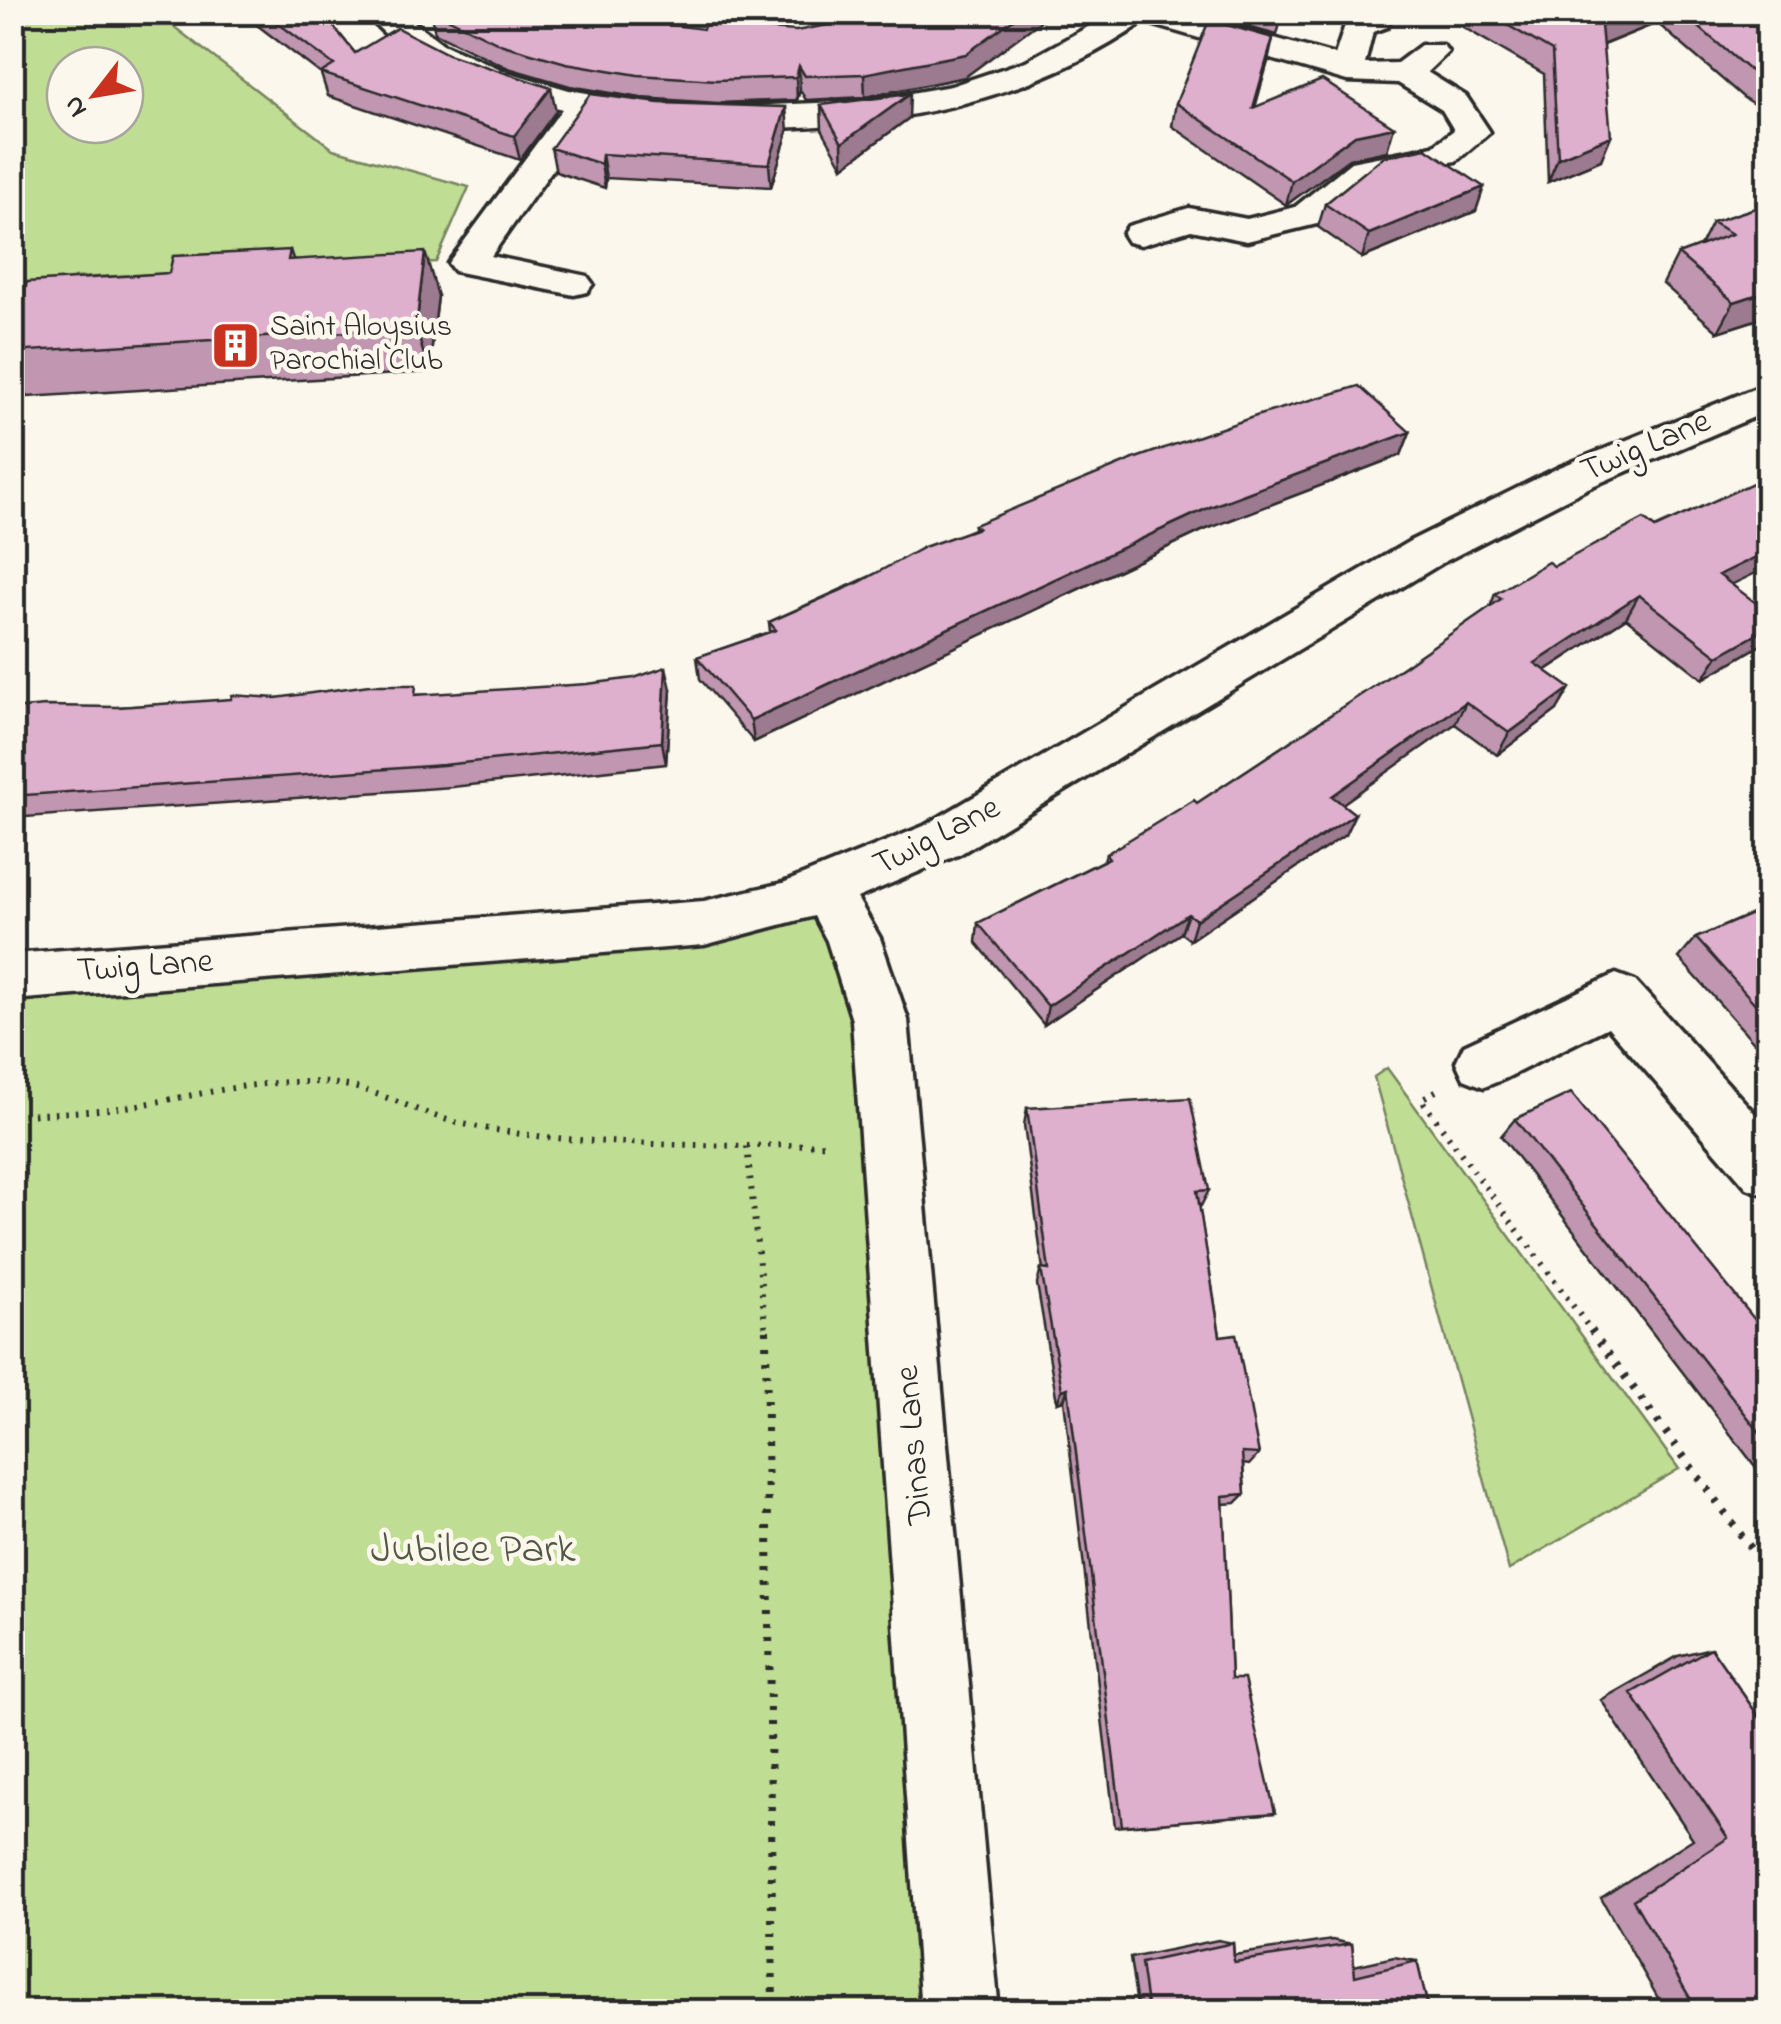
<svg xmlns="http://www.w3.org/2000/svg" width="1781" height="2024" font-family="'Indie Flower',sans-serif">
  <rect width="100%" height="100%" fill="#fbf7ec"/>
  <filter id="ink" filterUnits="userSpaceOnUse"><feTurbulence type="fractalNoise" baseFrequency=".01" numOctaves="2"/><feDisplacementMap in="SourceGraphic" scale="20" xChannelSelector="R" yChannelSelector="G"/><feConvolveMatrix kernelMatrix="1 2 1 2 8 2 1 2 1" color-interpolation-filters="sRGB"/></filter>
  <g filter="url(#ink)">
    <path fill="#c0dd94" stroke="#768460" stroke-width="2.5" fill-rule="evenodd" d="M13,13h143l177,136 136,38 -33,75 -362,16 -25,74 -36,3zM65,65h60v60h-60z
      M826,890l57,157 101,964 -971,1v-1035z
      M1387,1068l292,401 -170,101 -135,-493z"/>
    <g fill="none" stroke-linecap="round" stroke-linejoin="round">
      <defs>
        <path id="minor" d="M365,12h36l42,32 64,28 62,18 72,12 77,5 147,-6 86,-15 75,-25 89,-49h66l154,43 12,-36 15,-7h32l-7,15 -14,5 -8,32 32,-1 24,-18h22l5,7 -21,20 39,24 24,36 -34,29 -82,16 -53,46 -74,18 -56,-11 -50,15 -13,-3 -5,-8 5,-8 61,-18 58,11 48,-12 56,-45 82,-16 21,-16 -12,-20 -44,-27 -51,-2 -203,-59c-157,109 -368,122 -552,92l-101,142 96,20 6,8 -6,8 -13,3 -120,-24 -6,-8 114,-154c-58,-15 -161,-46 -197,-97z
          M1768,383v28l-178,76 -148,76 -482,291 -103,44 23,40 28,82 91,992h-78l-69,-992 -25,-79 -13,-25 -110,29 -692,55v-46l692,-53 79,-18 141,-57 486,-285 150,-74z
          M1616,974l19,7 133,147v68l-21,-8 -139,-161 -104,52 -20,8 -20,-8 -8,-17 8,-17z"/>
      </defs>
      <use href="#minor" stroke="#2b2b2b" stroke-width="7"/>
      <path stroke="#2b2b2b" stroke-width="6" stroke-dasharray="2.5 8" stroke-linecap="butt" d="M1436,1091l-15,8 172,234
        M12,1116c38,-3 76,-4 114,-9 67,-10 134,-30 203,-24 46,4 86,30 130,40 95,21 192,21 288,23l19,187
        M747,1146l83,-2"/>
      <path stroke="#2b2b2b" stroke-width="8" stroke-dasharray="4 10" stroke-linecap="butt" d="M766,1330l7,682
        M1591,1330l177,242"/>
      <use href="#minor" fill="#fbf7ec" fill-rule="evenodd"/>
    </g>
    <path fill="#c096b1" stroke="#2b2b2b" stroke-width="2.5" d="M245,12h77l33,41 201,58 -36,49 -192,-64 -7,-22 -64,-49z
      M430,12h144l391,65 -100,20 -59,3 -6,-10 -3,10 -79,3 -77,-5 -71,-12 -62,-18 -73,-35z
      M1216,12h67l-6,23 -62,-17z
      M1437,12h323l8,8v93l-24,-15 -87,-75 -54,22 -2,115 -53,22 -4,-108z
      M1273,38l-18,69 132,44 -38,8 -63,46 -114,-79 4,-23z
      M821,105l88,13 -66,49 -21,-38z
      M788,131l-17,56 -165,-9 -1,10 -49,-16 -5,-24z
      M1325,204l151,7 -114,47 -44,-31z
      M1768,204v112l-50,16 -55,-48 15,-30 22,-8 12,-24z
      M290,250l3,9 145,37 -9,76 -401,25 -16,-26v-48l157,-50z
      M1410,432l-9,23 -197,75 -450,212 -54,-63 -3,-22 73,-25 -1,-10 205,-93v-4z
      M1554,566l178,18 32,59 -61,36 -77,-61 -81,53 12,39 -60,45 -42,-31 -113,79 3,32 -155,105 -9,-7 -137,92 -68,-83 2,-19 126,-63 2,-6 91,-51 206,-136 87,-60 5,-13z
      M671,689l-5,75 -214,23 -440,31v-109l106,-2 158,-9z
      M1768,907v151l-89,-100 17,-20z
      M1027,1108l182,82 -8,16h-2l21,130 39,118 -10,11 -6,-1 2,30 -9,9 -13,1 8,175 44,134 -160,14 -51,-427 -7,2 -20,-118 4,-15 2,1 -19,-145z
      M1515,1119l253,217v147l-267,-347z
      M1711,1648l57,82 -31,282h-71l-65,-114 92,-59 -92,-139 77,-44z
      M1218,1940l15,3 1,12 98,-15 20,4 2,22 40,-9 23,4 12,51h-291l-8,-54z"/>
    <path fill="#9c7a90" stroke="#2b2b2b" stroke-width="2.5" d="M1023,12h30l-88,65 -100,20 -1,-23z
      M1635,12h27l-5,11 -65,26 9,-24z
      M1273,38l-5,24 -20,70 5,-24z
      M799,66l1,24 -3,10 -1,-23z
      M551,88l5,23 -36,49 -6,-24z
      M910,94l-1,24 -66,49 -1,-24z
      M786,107l2,24 -17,56 -2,-23z
      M1394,127l-7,24 -38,8 -63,46 6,-24 63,-46z
      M1611,136l-10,24 -53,22 10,-24z
      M602,154l4,24 -1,10 -4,-24z
      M1484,187l-8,24 -114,47 7,-24z
      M425,252l13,44 -9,76 -13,-44z
      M1768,291v25l-50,16 16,-30z
      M1410,432l-9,23 -197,75 -450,212 -3,-22 459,-213z
      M1768,551v16l-64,31 15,-23z
      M1639,595l-13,23 -103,67 12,-22z
      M1768,628v10l-4,5 -61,36 15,-23z
      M666,667l5,22 -5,75 -4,-22z
      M1570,688l-13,22 -60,45 12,-22z
      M1466,702l-11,22 -131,93 8,-21z
      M1355,814l-10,21 -155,105 6,-20z
      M1188,914l-7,19 -137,92 4,-19z
      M1068,1388l-4,12 -7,2 5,-12z"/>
    <path fill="#dfafce" stroke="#2b2b2b" stroke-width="2.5" d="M263,12h59l33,41 42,-25 51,26 103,34 -37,48 -193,-63 13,-8z
      M435,12h139l129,17 2,-5 91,7 99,-19h128l-57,42 -102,20 -59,2 -6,-10 -3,11 -80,3 -78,-5 -72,-12 -63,-18z
      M1485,12h150l-34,13 10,111 -53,22 -6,-107z
      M1681,12h79l8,8v62l-13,-7z
      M1209,20l64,18 -20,70 69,-28 72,47 -39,8 -63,46 -116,-78z
      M590,94l69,9 127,4 -17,57 -167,-10 -1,10 -50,-16z
      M910,94l-68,49 -21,-38z
      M1426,148l58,39 -115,47 -44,-30 58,-47z
      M1768,204v87l-34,11 -56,-48 54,-20 -20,-12z
      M290,250l-2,10 137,-8 -9,76 -404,24v-29l15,-41 142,-9 4,-17z
      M1359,386l51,46 -200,75 -459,213 -54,-63 79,-27 -7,-8 91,-40 64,-35 54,-19 -4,-3 162,-67 123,-43z
      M1768,476v75l-49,24 49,37v16l-50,28 -79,-61 -104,68 35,25 -61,45 -43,-31 -134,94 23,18 -159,106 -8,-6 -140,92 -70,-83 131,-65 -3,-4 88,-54 3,3 206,-136 98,-68 -6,-5 53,-32 6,4 90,-47 11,9z
      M666,667l-4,75 -219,23 -431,31v-87l33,-3 73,1 113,-8 1,-4 44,3 93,-13h47l-1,10 172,-11 47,-6z
      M1768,907v111l-72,-80z
      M1571,1093l197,243v107l-253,-324z
      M1190,1098l19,92 -12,1 23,145 16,-2 23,120 -17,-1 3,41 -22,2 8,183h13l31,134 -153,13 -54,-438 -6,2 -21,-121 8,1 -22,-162z
      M1711,1648l57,82v261l-31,21h-39l-65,-112 95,-62 -97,-145z
      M1233,1943l1,19 118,-18 3,32 62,-15 12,51h-281l-7,-49z"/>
  </g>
  <defs>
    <symbol id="building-square" viewBox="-11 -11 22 22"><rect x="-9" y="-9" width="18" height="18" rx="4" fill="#c8321e" stroke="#fbf7ec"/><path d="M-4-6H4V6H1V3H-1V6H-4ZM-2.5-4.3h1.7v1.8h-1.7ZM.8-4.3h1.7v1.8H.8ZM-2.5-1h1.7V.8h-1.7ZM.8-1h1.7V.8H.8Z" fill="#fff"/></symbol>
  </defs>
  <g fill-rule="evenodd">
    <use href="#building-square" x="208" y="318" width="55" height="55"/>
  </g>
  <g text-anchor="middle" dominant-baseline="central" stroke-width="9" stroke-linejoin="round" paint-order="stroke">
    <g font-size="30" fill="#2b2b2b" stroke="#fbf7ec" text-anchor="start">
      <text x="270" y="328">Saint Aloysius<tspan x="270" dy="34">Parochial Club</tspan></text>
    </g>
    <g font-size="35" fill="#2b2b2b" stroke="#fbf7ec">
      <text transform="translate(1646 447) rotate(-23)">Twig Lane</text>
      <text transform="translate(937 837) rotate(-27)">Twig Lane</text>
      <text transform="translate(145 967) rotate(-4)">Twig Lane</text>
      <text transform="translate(915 1445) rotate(-95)">Dinas Lane</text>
    </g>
    <g font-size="42" fill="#505845" stroke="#fbf7ec">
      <text x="473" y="1550">Jubilee Park</text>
    </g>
  </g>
  <rect width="1781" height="2024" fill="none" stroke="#fbf7ec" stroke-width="50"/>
  <rect x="25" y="25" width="1731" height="1974" fill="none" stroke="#2b2b2b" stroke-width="4" filter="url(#ink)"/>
  <g transform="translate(95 95) rotate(239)"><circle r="48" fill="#fbf7ec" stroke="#a8a59f" stroke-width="2.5"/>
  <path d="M0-8L18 38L0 25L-18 38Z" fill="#c8321e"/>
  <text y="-15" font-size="28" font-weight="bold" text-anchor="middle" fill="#2b2b2b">N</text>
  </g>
</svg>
